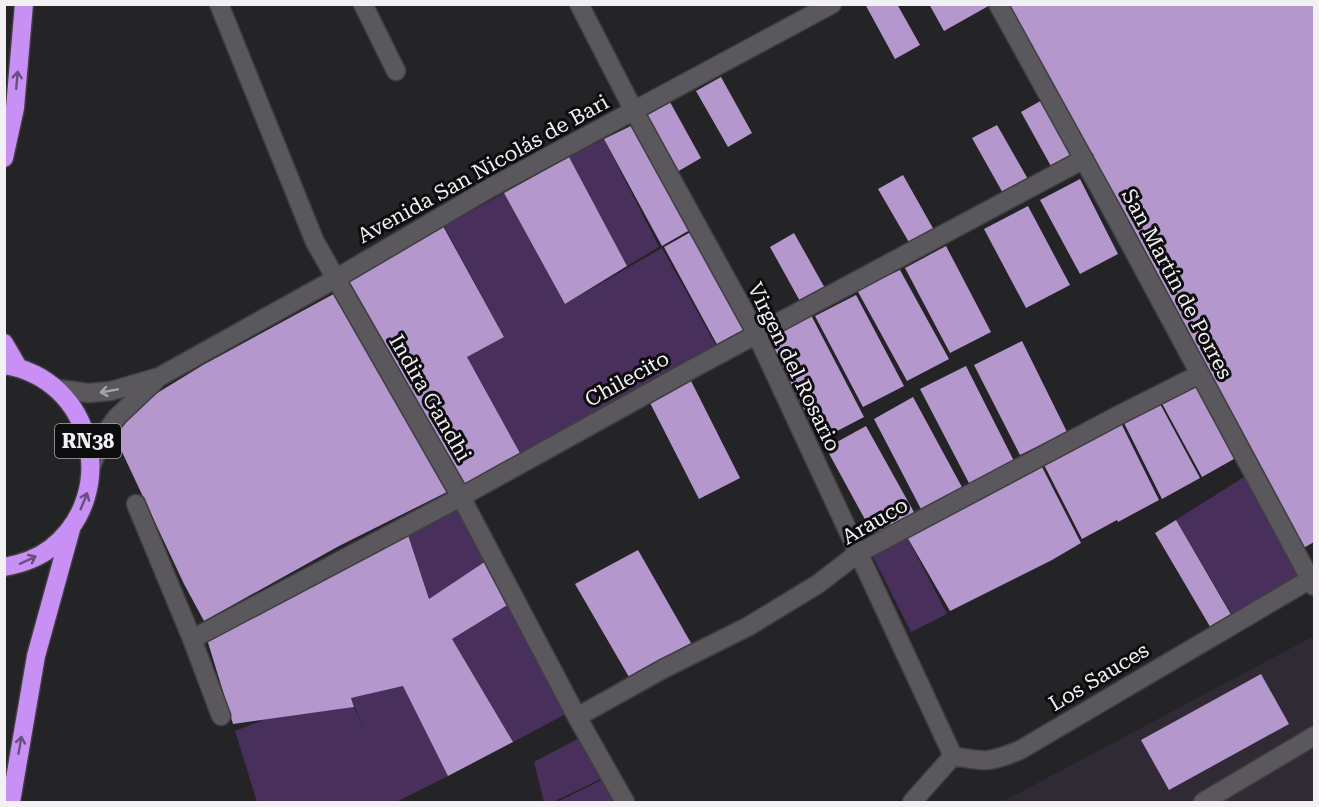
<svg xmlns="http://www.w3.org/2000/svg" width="1319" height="807" font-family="'Roboto Serif',serif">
  <rect width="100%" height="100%" fill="#242326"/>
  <path fill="#2f2a33" d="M1312,637l2,5v160h-312z"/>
  <path fill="#49305c" d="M604,139l55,108 -32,19 -58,-109z
    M504,193l61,111 97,-56 57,103 -198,104 -54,-98 37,-20 -60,-111z
    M1252,472l56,105 -74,41 -58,-98z
    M455,506l31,55 -57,38 -22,-67z
    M906,535l41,79 -36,18 -40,-79z
    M509,604l52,90 3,21 -51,27 -61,-103z
    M403,686l45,90 -52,26h-139l-22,-71 31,-12 88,-12 11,24 -14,-33z
    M583,736l22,41 -52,25h-9l-10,-40z
    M604,779l12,23h-59z"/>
  <path fill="#b497cd" d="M865,4h32l23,41 -25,14z
    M929,4h63l-48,27z
    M1002,4h312v538l-14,8z
    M721,77l31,56 -24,14 -32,-56z
    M1044,99l31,56 -23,13 -31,-56z
    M670,102l31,56 -24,14 -31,-56z
    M635,124l60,103 -33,19 -58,-107z
    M997,125l32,56 -25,14 -32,-57z
    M569,157l58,109 -62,38 -61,-111z
    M903,175l31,55 -24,14 -32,-55z
    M1080,179l38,75 -38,20 -40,-74z
    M1028,206l42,79 -44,23 -42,-79z
    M443,226l61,111 -37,20 54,98 -56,31 -117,-203 58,-37z
    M696,229l55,103 -31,18 -56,-103z
    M794,233l32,57 -25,13 -31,-56z
    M946,246l45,86 -41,21 -45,-85z
    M900,270l49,89 -42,22 -50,-91z
    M341,290l114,198 -116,58 -135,75 -20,-37 -69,-147 22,-29 17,-13 49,-30z
    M856,295l48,91 -41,21 -48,-91z
    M811,315l53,102 -44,23 -53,-102z
    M1022,341l45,91 -47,23 -46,-90z
    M966,366l49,97 -45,22 -50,-96z
    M688,375l52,103 -41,21 -52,-102z
    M1199,377l42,78 -39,22 -43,-79z
    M913,397l50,92 -41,22 -48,-92z
    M1158,400l42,78 -38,21 -40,-80z
    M1119,419l40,81 -41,22 -1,-2 -35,19 -41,-80z
    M866,426l49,88 -41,22 -48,-88z
    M1040,463l41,80 -29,17 -102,51 -44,-76z
    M1176,520l57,98 -21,12 -57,-97z
    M407,532l22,67 57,-38 23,43 -57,35 61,103 -65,34 -45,-90 -52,12 3,9 -121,17 -27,-88z
    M638,550l53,93 -62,34 -54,-93z
    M1261,674l28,50 -120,66 -28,-50z"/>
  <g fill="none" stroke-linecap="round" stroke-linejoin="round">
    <defs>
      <path id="minor" d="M219,4l96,238 146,255 116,220 48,85
        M363,4l33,67
        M579,4l55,107 120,218 199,427
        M998,4l117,212 199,370
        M58,389l31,4 22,-2 48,-14 176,-98 155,-91 342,-184
        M92,464l11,-28 14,-19 38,-36
        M136,504l56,135 29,77
        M192,639l269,-142 229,-127 394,-211
        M577,717l86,-48 86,-43 69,-42 39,-30 260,-138 83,-42
        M912,802l41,-46c32,6 36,7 67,-6l294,-173
        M1203,802l111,-66"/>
      <path id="highway" d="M4,158l11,-50 9,-104
        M4,343l14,24
        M4,365c89,13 117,128 47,183 -13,10 -30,16 -47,19
        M11,802l25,-146 35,-127"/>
    </defs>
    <use href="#minor" stroke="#3f3e41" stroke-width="21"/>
    <use href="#highway" stroke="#3f3e41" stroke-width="21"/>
    <use href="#minor" stroke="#5a585c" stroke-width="18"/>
    <use href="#highway" stroke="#c890f4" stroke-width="18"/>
  </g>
  <defs><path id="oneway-shaft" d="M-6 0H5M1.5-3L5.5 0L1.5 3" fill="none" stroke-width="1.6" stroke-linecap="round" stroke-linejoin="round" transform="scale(1.5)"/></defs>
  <g stroke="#6a4e81">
    <use href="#oneway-shaft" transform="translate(17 80) rotate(-85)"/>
    <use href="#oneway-shaft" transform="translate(84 501) rotate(-68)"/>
    <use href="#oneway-shaft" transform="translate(28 560) rotate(-25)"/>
    <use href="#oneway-shaft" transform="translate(20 745) rotate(-80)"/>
  </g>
  <use stroke="#a6a4a8" href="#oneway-shaft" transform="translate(109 391) rotate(170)"/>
  <g text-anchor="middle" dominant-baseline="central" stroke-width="6" stroke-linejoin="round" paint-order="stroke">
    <rect fill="#0d0c0e" stroke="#adacae" stroke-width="1.5" x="55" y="424" width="66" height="34" rx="4.5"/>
    <g font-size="20" font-weight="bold" fill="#f2f0f3">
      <text x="88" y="441">RN38</text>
    </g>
    <g font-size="21" fill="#f2f0f3" stroke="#0d0c0e">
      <text transform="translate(483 169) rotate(-29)">Avenida San Nicolás de Bari</text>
      <text transform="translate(1177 284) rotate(62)">San Martín de Porres</text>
      <text transform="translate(794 367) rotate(64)">Virgen del Rosario</text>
      <text transform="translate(627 379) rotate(-29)">Chilecito</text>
      <text transform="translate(430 398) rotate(60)">Indira Gandhi</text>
      <text transform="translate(875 521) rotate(-30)">Arauco</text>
      <text transform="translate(1099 677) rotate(-31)">Los Sauces</text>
    </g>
  </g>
  <rect width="1319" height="807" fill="none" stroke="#f2f0f3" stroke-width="12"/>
</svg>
